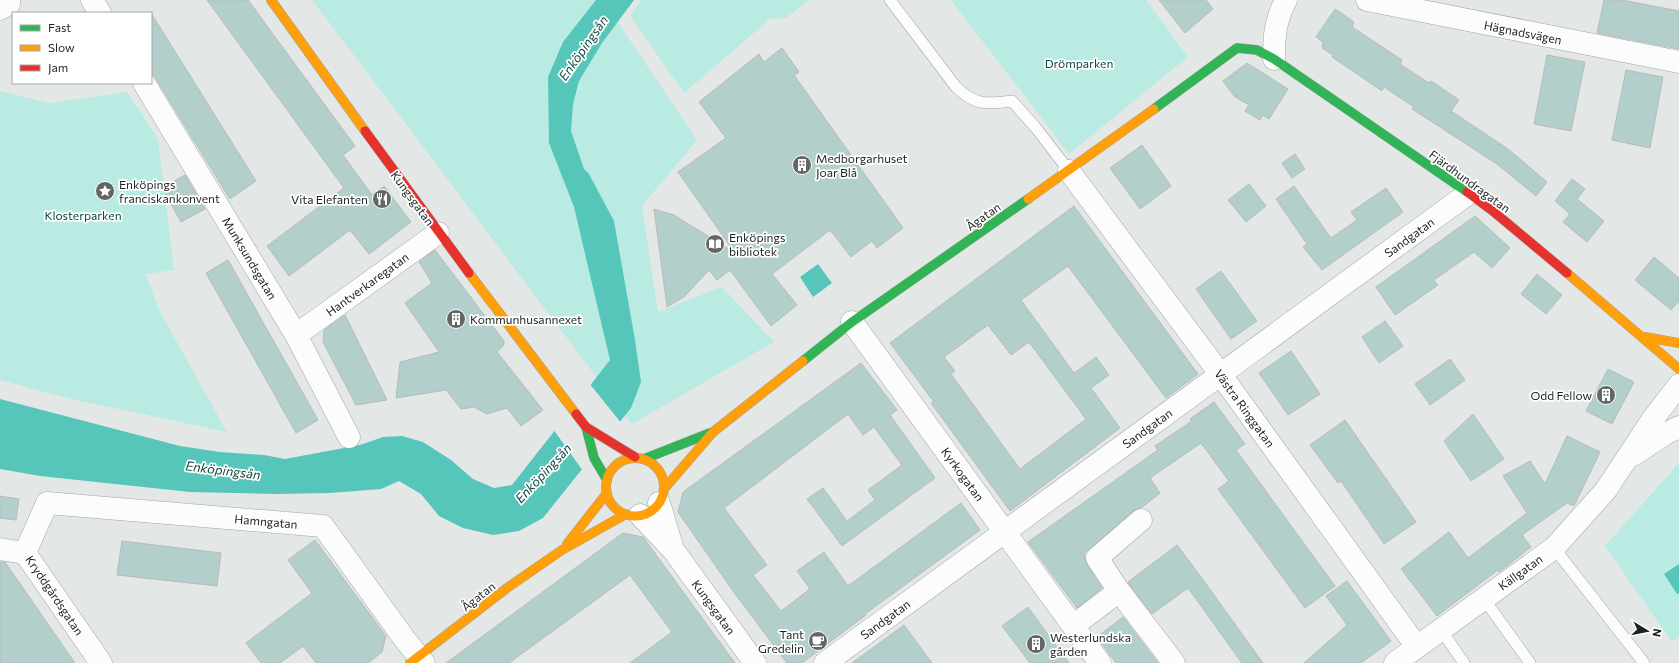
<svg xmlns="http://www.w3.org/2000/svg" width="1679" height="663" font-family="Commissioner,sans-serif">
  <rect width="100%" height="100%" fill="#e3e8e7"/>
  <path fill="#baebe3" d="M312,0h291l94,140 -55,66 16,106 64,-25 52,55 -142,82z
    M642,0h167l-23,18 -16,1 -86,74 -54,-77z
    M951,0h195l42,57 -119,97z
    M0,91l50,12 77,-11 31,47 16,131 -28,4 13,36 68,122 -156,-33 -71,-19z
    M1679,463v173l-7,6 -67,-96z"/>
  <path fill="#57c6ba" d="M596,0h38l-32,43 -23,38 -6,23 -2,27 13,38 5,5 25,47 21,119 6,42 -10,26 -88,110 -24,13 -26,4 -30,-7 -24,-12 -18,-22 -22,-13 -18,8 -51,4 -54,1 -86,-2 -150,-16 -40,-7v-70l180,47 40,6 44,3 21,4 75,-14 23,-8 19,-1 21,6 28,18 22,19 21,9 18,-3 98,-125 -36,-153 -25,-64 -1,-66 15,-35z
    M818,264l14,19 -19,14 -13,-20z
    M1679,564v29l-2,1 -13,-20z"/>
  <path fill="#e3e8e7" d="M589,383l33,41 -39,47 -30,-42z"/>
  <path fill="#b3cfcc" stroke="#b7bbba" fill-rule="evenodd" d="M207,0h41l107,146 -12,9 29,40 12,-9 27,36 -42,32 -19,-24 -61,46 -22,-30 77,-58z
    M1159,0h47l7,9 -28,24z
    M1604,0h18l57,11v38l-82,-16z
    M1335,9l19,13 -2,5 50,33 -2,4 29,19 2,-2 28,19 -8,11 57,38 39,33 -11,14 -39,-32 -85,-55 2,-2 -30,-20 -2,4 -50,-34 1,-2 -11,-7 1,-6 -7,-5z
    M151,13l105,168 -26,18 -75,-122 -4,-4z
    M782,48l17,24 -5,3 109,153 -26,20 -5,-7 -21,16 -21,-27 -58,44 25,31 -26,21 -41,-56 -13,10 -8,-10 -25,27 -17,10 -13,-98 20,6 61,38 -57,-81 48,-34 -27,-36 60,-48 5,8z
    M1547,55l38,7 -14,69 -37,-7z
    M1247,63l41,26 -19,30 -6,-4 -3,5 -15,-9 4,-6 -14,-8 -12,-16z
    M1626,70l37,7 -13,71 -38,-8z
    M1142,145l29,41 -31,23 -30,-41z
    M1295,154l10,15 -13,9 -10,-15z
    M185,175l20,34 -24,13 -19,-34z
    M1572,179l13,10 -8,10 27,22 -17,21 -24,-20 7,-8 -15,-13z
    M1249,184l17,22 -20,16 -18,-22z
    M1294,186l37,52 26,-18 -6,-8 35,-24 17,24 -81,58 -19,-23 4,-3 -31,-45z
    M1074,206l124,168 -32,24 -98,-132 -47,34 53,73 22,-16 13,18 -18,13 29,40 -110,83 -79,-108 3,-1 -44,-59zM988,325l23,30 18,-13 57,77 -66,50 -69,-95 4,-3 -11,-14z
    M1475,216l35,32 -18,20 -18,-16 -40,28 4,5 -43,30 -19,-28z
    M435,250l69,91v4l-7,7 46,58 -22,16 -14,-18 -20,6 -13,-7 -13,2 -15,-19 -50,8 4,-36 39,-10 -34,-49 27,-20 -13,-21z
    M1654,257l25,21v23l-8,9 -36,-30z
    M228,260l90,160 -22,13 -90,-160z
    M1221,271l36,50 -26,18 -35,-50z
    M1537,274l25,21 -16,19 -25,-20z
    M345,315l42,85 -31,5 -33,-63 1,-12z
    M1385,321l18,25 -24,17 -17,-26z
    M1291,351l29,43 -32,21 -29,-42z
    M1450,359l15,21 -35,25 -15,-21z
    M861,363l36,47 -7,5 45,63 -93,68 -35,-47 16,-11 24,33 28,-21 -7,-10 34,-25 -28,-38 -11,8 -15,-21 -124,94 43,57 -14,10 28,36 29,-22 -13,-18 27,-19 24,34 113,-83 19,27 -115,84 1,1 -64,48h-15l-54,-72 -55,-79 5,-20z
    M1608,369l26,13 -22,42 -26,-13z
    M1214,402l31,42 -9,6 99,136 -30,22 -87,-119 11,-8 -28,-38 -51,35 10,15 -19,15 -8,3 -49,43 3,11 15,23 -25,20 -49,-66 130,-92 -3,-4 37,-25 -2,-2z
    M1473,414l31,45 -33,22 -27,-40z
    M1345,420l71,102 -32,22 -43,-63 -3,2 -28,-38z
    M1567,436l33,16 -26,54 -7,-3 -45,32 9,12 -32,25 -1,-2 -61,46 -36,-47 48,-37 19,26 59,-45 -24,-37 27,-15 15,23z
    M0,496l19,3 -3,21 -16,-2z
    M623,533l20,4 92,126h-105l42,-31 -42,-57 -121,88h-63z
    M315,540l71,96 -4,16 -14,11h-52l-13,-17 -23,17h-19l-15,-20 66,-50 -24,-33z
    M122,541l99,12 -4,33 -100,-11z
    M1177,545l24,32 62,86h-21l-54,-75 -36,26 -23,-30 -1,-2z
    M0,562h5l70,101h-75z
    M1347,581l44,60 -30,22h-57l43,-38 -21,-29z
    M1028,607l41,56h-39l-28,-37z
    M1123,617l35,46h-42l-6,-8 -13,-18z
    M904,625l28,38h-80z"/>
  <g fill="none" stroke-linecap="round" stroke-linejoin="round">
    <defs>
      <path id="lane" d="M890,0l66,87c19,19 31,17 56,14l24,27 33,43
        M1554,548l90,115
        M1484,599l46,64
        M1441,630l23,33"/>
      <path id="street" d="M92,0l8,13
        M1367,0l312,62
        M0,9l9,-5v-4
        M1274,59c0,-23 1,-38 12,-59
        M144,83l152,252 53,102
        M1069,171l152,204 196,272
        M852,322l248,341
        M296,335l142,-102
        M1633,455l32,-21 14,-7
        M659,503l13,43
        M640,515l34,36 81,112
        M0,549l25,4
        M1119,591l-22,-33 44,-38
        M1073,626l46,-35 55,72
        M101,663l-76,-110 22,-50 276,23 83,115 18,22
        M825,663l644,-470
        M1395,663l159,-115 52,-58 46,-70 27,-35"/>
      <path id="fast" d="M1154,109l83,-61 20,2 17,9 193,133
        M803,361l49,-39 176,-123
        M586,427l8,31 13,22
        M644,459l66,-26"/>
      <path id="slow" d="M271,0l94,131
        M1028,199l126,-90
        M469,273l107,141
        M1567,273l112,96
        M1645,337l34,6
        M606 487a29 29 0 1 1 58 0a29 29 0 1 1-58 0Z
        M664,489l49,-57 90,-71
        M567,544l40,-51
        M410,663l97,-75 55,-38 64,-36"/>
      <path id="jam" d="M365,131l104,142
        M1467,192l27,20 73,61
        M576,414l10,13 49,30"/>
    </defs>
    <use href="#lane" stroke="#a2a5a4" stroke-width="12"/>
    <use href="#street" stroke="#a2a5a4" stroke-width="23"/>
    <use href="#fast" stroke="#a2a5a4" stroke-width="10"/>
    <use href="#slow" stroke="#a2a5a4" stroke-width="10"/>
    <use href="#jam" stroke="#a2a5a4" stroke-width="10"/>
    <use href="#lane" stroke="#fbfcfb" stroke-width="11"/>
    <use href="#street" stroke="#fbfcfb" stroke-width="22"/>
    <use href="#fast" stroke="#30b455" stroke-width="9"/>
    <use href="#slow" stroke="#ff9f0a" stroke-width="9"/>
    <use href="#jam" stroke="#e5322d" stroke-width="9"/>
  </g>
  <defs>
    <symbol id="building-disc" viewBox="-11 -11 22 22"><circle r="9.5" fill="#626766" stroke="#fff"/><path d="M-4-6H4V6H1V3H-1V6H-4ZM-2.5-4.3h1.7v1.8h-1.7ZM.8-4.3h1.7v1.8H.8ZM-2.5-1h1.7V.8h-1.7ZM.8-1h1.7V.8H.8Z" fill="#fff"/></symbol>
    <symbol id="sight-disc" viewBox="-11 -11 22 22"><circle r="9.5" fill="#626766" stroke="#fff"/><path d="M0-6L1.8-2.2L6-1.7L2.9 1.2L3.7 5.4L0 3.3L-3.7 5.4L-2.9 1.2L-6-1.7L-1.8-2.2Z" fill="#fff"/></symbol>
    <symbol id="restaurant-disc" viewBox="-11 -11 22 22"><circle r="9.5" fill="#626766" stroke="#fff"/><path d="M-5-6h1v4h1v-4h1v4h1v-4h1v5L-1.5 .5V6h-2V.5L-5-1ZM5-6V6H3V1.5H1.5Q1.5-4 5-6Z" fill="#fff"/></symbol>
    <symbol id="library-disc" viewBox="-11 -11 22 22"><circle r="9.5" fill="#626766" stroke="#fff"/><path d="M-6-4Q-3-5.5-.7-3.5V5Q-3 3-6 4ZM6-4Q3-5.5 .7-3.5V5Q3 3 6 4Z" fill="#fff"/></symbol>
    <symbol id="cafe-disc" viewBox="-11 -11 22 22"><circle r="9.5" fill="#626766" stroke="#fff"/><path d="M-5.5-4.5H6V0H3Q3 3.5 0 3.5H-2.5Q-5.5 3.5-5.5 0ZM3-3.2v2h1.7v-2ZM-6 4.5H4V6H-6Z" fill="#fff"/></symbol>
  </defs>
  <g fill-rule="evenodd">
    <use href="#building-disc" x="791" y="154" width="22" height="22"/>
    <use href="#sight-disc" x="94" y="180" width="22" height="22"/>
    <use href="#restaurant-disc" x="371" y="188" width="22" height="22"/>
    <use href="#library-disc" x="704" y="233" width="22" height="22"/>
    <use href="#building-disc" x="445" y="308" width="22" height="22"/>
    <use href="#building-disc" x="1595" y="384" width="22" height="22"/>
    <use href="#cafe-disc" x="807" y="630" width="22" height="22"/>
    <use href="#building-disc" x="1025" y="633" width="22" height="22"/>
  </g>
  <g text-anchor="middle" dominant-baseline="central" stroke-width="3.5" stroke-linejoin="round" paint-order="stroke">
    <g font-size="12" fill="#1d2120" stroke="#fff">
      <text transform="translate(1523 32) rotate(11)">Hägnadsvägen</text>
      <text transform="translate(1470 181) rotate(36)">Fjärdhundragatan</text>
      <text transform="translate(413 198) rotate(54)">Kungsgatan</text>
      <text transform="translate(983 216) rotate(-35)">Ågatan</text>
      <text transform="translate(1409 237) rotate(-36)">Sandgatan</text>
      <text transform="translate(250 258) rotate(59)">Munksundsgatan</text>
      <text transform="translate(367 284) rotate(-36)">Hantverkaregatan</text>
      <text transform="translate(1245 408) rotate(54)">Västra Ringgatan</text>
      <text transform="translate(1147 428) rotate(-36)">Sandgatan</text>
      <text transform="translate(963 474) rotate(54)">Kyrkogatan</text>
      <text transform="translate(266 521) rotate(5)">Hamngatan</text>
      <text transform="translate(1520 572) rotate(-36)">Källgatan</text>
      <text transform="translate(55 595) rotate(56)">Kryddgårdsgatan</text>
      <text transform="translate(478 596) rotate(-38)">Ågatan</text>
      <text transform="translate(714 607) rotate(54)">Kungsgatan</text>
      <text transform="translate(885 619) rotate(-36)">Sandgatan</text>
    </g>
    <g font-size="12" fill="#05453e" stroke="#fff">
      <text x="1079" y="63">Drömparken</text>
      <text x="83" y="215">Klosterparken</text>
    </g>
    <g font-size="12" fill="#1d2120" stroke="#fff" text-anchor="start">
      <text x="816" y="158">Medborgarhuset<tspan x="816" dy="14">Joar Blå</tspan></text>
      <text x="119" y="184">Enköpings<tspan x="119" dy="14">franciskankonvent</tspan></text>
      <text x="368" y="199" text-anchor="end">Vita Elefanten</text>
      <text x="729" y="237">Enköpings<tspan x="729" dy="14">bibliotek</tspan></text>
      <text x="470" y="319">Kommunhusannexet</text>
      <text x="1592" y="395" text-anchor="end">Odd Fellow</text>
      <text x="804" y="634" text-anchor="end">Tant<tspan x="804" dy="14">Gredelin</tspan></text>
      <text x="1050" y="637">Westerlundska<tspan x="1050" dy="14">gården</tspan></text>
    </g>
    <g font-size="13" font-style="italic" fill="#0b4942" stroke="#fff">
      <text transform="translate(583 48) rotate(-55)">Enköpingsån</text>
      <text transform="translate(223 470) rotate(7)">Enköpingsån</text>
      <text transform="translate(543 473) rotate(-47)">Enköpingsån</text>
    </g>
  </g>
  <rect x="12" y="12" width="140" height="72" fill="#ffffff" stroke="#a5a6a6"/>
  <rect x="20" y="25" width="20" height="6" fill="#30b455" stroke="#a5a6a6"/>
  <text x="48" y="32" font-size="12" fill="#1d2120">Fast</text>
  <rect x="20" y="45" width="20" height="6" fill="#ff9f0a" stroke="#a5a6a6"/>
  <text x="48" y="52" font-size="12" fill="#1d2120">Slow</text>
  <rect x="20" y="65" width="20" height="6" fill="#e5322d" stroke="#a5a6a6"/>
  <text x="48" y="72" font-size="12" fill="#1d2120">Jam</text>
  <g transform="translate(1647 631) rotate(100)" stroke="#ffffff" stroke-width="3" paint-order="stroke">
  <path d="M0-3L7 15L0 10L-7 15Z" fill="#1d2120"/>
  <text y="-6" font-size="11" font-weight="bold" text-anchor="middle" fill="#1d2120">N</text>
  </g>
</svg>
